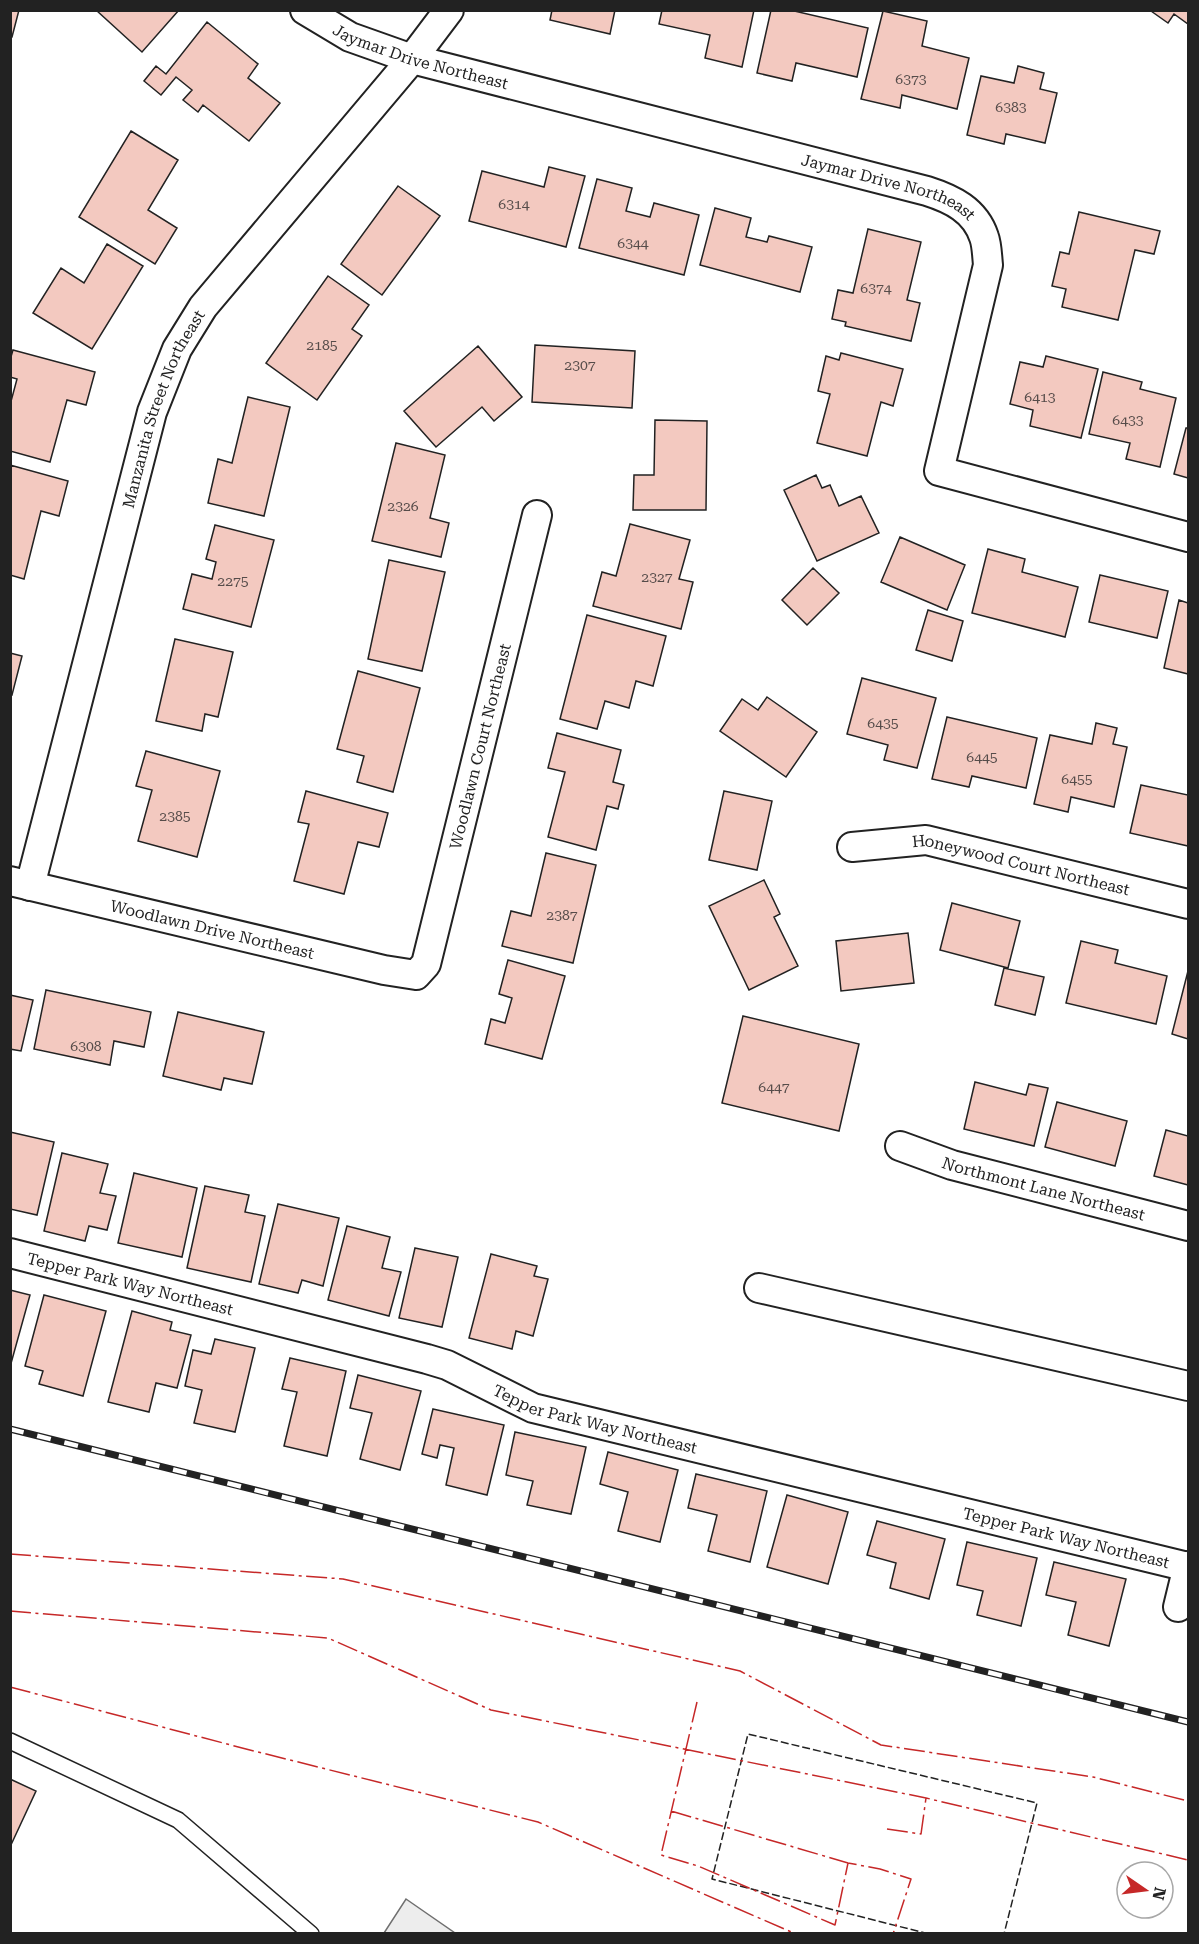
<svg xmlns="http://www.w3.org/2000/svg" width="1199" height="1944" font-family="'Roboto Serif',serif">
  <rect width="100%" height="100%" fill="#fff"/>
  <path fill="#ededed" stroke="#6f6f6f" stroke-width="1.5" d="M406,1899l49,34h-71z"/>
  <path fill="#f3c9c0" stroke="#222" stroke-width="1.5" d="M10,10h9l-7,27h-2z
    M96,10h83l-37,42z
    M552,10h63l-5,24 -60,-14z
    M662,10h92l-12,57 -37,-9 5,-23 -51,-11z
    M771,10h19l78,18 -11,49 -61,-14 -4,18 -35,-8z
    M1188,10v14l-14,-10 -6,9 -17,-12z
    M883,11l44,10 -5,25 47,12 -12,51 -55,-14 -2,13 -39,-9z
    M207,22l51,42 -10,14 32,25 -31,38 -46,-36 -5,7 -15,-12 9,-10 -16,-13 -15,18 -17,-14 12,-15 10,8z
    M1018,66l26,7 -4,16 17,4 -12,50 -39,-9 -2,10 -37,-9 14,-59 33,7z
    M131,131l47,29 -30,50 29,18 -22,36 -76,-47z
    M549,167l36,9 -19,71 -97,-26 13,-50 62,16z
    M597,179l35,9 -6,23 24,6 4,-14 45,12 -15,60 -105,-27z
    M398,186l42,30 -58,79 -41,-31z
    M715,208l36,10 -5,19 21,5 2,-6 43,11 -12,45 -100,-27z
    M1079,212l81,19 -6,23 -19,-4 -17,70 -56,-13 4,-18 -14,-3 8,-34 9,2z
    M868,229l53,13 -14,58 13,3 -9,38 -66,-15 1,-4 -14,-3 6,-29 15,3z
    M107,244l36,22 -51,83 -59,-36 28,-45 23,15z
    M328,276l41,29 -17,24 10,7 -45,64 -51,-37z
    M535,345l100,6 -3,57 -100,-6z
    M478,346l44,51 -28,24 -12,-14 -46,40 -32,-36z
    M13,350l82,22 -9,33 -19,-5 -17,62 -40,-11v-46l7,-26 -7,-2v-17z
    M841,353l62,16 -10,37 -12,-4 -14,54 -50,-13 13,-49 -12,-3 8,-35 13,4z
    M1046,356l52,13 -17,69 -51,-12 3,-16 -23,-6 10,-42 23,5z
    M1103,372l39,10 -2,7 36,9 -16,69 -34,-8 4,-16 -41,-9z
    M248,397l42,10 -26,109 -56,-13 10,-44 14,4z
    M655,420l52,1 -1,89h-73l1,-35h20z
    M1186,428h2v50l-14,-4z
    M396,443l49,12 -15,63 19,5 -8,34 -69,-16z
    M10,465l58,16 -9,35 -18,-5 -17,68 -14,-4z
    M816,475l6,13 8,-3 9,21 22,-10 18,37 -62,28 -33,-71z
    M630,524l60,16 -11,39 14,3 -12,47 -88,-23 9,-34 14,4z
    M215,525l59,15 -23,87 -68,-18 9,-35 20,5 4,-17 -10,-3z
    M900,537l65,28 -18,45 -66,-28z
    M988,549l37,10 -3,13 56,15 -13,50 -93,-24z
    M389,560l56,12 -23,99 -54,-12z
    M813,568l26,25 -32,32 -25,-25z
    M1100,575l68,16 -11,47 -68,-16z
    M1179,600l9,3v71l-24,-6z
    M928,610l35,11 -11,40 -36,-11z
    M587,615l79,21 -13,50 -17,-5 -7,27 -24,-7 -8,28 -37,-10z
    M175,639l58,13 -15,65 -13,-3 -3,17 -46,-10z
    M10,653l12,3 -10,39 -2,-1z
    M358,671l62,17 -27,104 -36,-10 7,-26 -27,-7z
    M862,678l74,20 -19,70 -33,-8 4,-15 -41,-11z
    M767,697l50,35 -31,45 -66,-46 22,-32 16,11z
    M947,717l90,21 -11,50 -54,-12 -3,11 -37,-8z
    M1096,723l21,5 -4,16 14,3 -13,60 -43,-10 -3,15 -34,-8 16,-69 42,9z
    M557,733l64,17 -8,32 11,3 -6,24 -11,-3 -11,44 -48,-13 17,-65 -17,-4z
    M146,751l74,20 -23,86 -59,-16 14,-51 -16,-4z
    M1141,785l47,10v51l-58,-13z
    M306,791l82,22 -9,34 -21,-5 -14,52 -50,-13 15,-57 -11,-2z
    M724,791l48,10 -15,69 -48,-10z
    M546,853l50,12 -23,98 -71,-17 9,-35 20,5z
    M764,880l16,34 -6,3 24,49 -49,24 -40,-84z
    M952,903l68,18 -12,47 -68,-18z
    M908,933l6,50 -73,8 -5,-50z
    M1081,941l37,9 -3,13 52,13 -11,48 -90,-21z
    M508,960l57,16 -23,83 -57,-15 6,-25 14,4 7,-25 -13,-4z
    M1004,968l40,9 -9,38 -40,-10z
    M1188,971v68l-16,-5z
    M46,990l105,22 -7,35 -30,-6 -4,24 -76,-16z
    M10,995l23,5 -12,51 -11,-2z
    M178,1012l86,20 -12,52 -28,-6 -3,12 -58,-14z
    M743,1016l116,28 -20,87 -117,-28z
    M975,1082l51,13 3,-11 19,4 -14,58 -70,-17z
    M1057,1102l70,19 -12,45 -70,-19z
    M1166,1130l22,6v49l-34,-9z
    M10,1132l44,10 -17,73 -27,-6z
    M62,1153l46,11 -8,29 16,3 -9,34 -18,-4 -4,15 -41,-10z
    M134,1173l63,15 -15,69 -64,-14z
    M205,1186l44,9 -4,17 20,4 -14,66 -64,-14z
    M278,1204l61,14 -16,68 -21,-6 -4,13 -39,-9z
    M347,1226l43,11 -8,31 19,4 -12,44 -61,-16z
    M415,1248l43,9 -16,70 -43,-9z
    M491,1254l46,12 -3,10 14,3 -15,57 -17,-5 -4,18 -43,-11z
    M10,1290l20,5 -20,72z
    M44,1295l62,16 -23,85 -44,-12 4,-13 -18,-5z
    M132,1311l40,11 -2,8 21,5 -14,53 -21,-5 -7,29 -41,-10z
    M215,1339l40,9 -20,84 -41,-9 8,-33 -17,-4 8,-36 18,4z
    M290,1358l56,13 -19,85 -43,-10 13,-54 -15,-3z
    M358,1375l63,16 -21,79 -40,-11 12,-46 -22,-5z
    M433,1409l71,16 -17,70 -41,-10 8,-37 -14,-3 -3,13 -15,-4z
    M515,1432l71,15 -15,67 -44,-9 6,-24 -27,-6z
    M608,1452l70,18 -18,72 -42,-11 10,-39 -28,-8z
    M696,1474l71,17 -17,71 -42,-11 9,-36 -29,-7z
    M787,1495l61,17 -20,72 -61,-17z
    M877,1521l68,18 -16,60 -39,-11 6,-25 -29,-8z
    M967,1542l70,16 -16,68 -44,-11 6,-24 -26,-6z
    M1054,1562l72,17 -17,67 -41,-11 8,-33 -30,-7z
    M10,1779l26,12 -26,56z"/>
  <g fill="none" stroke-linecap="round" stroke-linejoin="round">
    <defs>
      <path id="lane" d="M10,1741l168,79 133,114"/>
      <g id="street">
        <path id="s1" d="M305,10l45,27 62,22 515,132c25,8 48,19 57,46 3,8 3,19 4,28l-49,206 249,66"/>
        <path id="s2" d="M852,847l74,-7 262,64"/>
        <path id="s3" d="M10,881l374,89 32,5 10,-11 111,-449"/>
        <path id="s4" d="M30,886l122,-474 25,-63 26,-42 209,-248 37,-49"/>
        <path id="s5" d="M900,1146l52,19 236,61"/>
        <path id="s6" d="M10,1253l417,106 20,6 86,43 655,159"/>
        <path d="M759,1288l429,98"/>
        <path d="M1178,1607l10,-41"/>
      </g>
    </defs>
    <use href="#lane" stroke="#222" stroke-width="18"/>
    <use href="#street" stroke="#222" stroke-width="32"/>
    <use href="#lane" stroke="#fff" stroke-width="15"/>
    <use href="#street" stroke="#fff" stroke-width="28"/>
    <defs>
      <path id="rail" d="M10,1429l1178,293"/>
    </defs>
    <use href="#rail" stroke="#222" stroke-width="7"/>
    <use href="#rail" stroke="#fff" stroke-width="4.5" stroke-dasharray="14" stroke-linecap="butt"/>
    <path stroke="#222" stroke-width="1.5" stroke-dasharray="8 3" stroke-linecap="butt" d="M929,1934l-217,-55 36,-145 289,69 -33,131"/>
    <path stroke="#c62828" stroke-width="1.5" stroke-dasharray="21 4.5 3 4.5" stroke-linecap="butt" d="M10,1554l333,25 397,92 141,74 212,32 95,24
      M10,1611l318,27 163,72 435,88 262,62
      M10,1687l236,62 292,73 258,112
      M697,1702l-36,153 37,11 137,59 13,-62 32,6 31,10 -18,55
      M1188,1764v6
      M671,1811l177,52
      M887,1829l34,5 5,-36"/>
  </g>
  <g text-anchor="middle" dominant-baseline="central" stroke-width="4.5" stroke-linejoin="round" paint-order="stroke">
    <g font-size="14" fill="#564c4a">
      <text x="911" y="79">6373</text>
      <text x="1011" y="107">6383</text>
      <text x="514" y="204">6314</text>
      <text x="633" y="243">6344</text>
      <text x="876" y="288">6374</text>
      <text x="322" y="345">2185</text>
      <text x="580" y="365">2307</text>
      <text x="1040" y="397">6413</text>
      <text x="1128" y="420">6433</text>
      <text x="403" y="506">2326</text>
      <text x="657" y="577">2327</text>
      <text x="233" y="581">2275</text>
      <text x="883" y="723">6435</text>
      <text x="982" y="757">6445</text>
      <text x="1077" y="779">6455</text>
      <text x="175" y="816">2385</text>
      <text x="562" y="915">2387</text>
      <text x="86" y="1046">6308</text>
      <text x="774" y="1087">6447</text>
    </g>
    <g font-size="16" fill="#222" stroke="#fff">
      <text stroke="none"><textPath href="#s1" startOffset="126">Jaymar Drive Northeast</textPath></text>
      <text stroke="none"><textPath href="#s1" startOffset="612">Jaymar Drive Northeast</textPath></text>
      <text stroke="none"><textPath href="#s4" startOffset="496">Manzanita Street Northeast</textPath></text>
      <text stroke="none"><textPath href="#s3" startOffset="656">Woodlawn Court Northeast</textPath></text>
      <text stroke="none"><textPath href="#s2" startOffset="172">Honeywood Court Northeast</textPath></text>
      <text stroke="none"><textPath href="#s3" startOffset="208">Woodlawn Drive Northeast</textPath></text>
      <text stroke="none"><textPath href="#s5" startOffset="150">Northmont Lane Northeast</textPath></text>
      <text stroke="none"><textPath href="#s6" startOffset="124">Tepper Park Way Northeast</textPath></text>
      <text stroke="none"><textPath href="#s6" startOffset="610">Tepper Park Way Northeast</textPath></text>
      <text stroke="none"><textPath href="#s6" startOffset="1096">Tepper Park Way Northeast</textPath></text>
    </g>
  </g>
  <rect width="1199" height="1944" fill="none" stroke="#222222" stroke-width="24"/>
  <g transform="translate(1145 1890) rotate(104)"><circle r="28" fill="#ffffff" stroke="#a7a7a7" stroke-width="1.5"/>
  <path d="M0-4.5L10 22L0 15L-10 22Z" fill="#c62828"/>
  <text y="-9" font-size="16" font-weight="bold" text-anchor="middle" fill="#222222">N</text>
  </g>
</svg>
